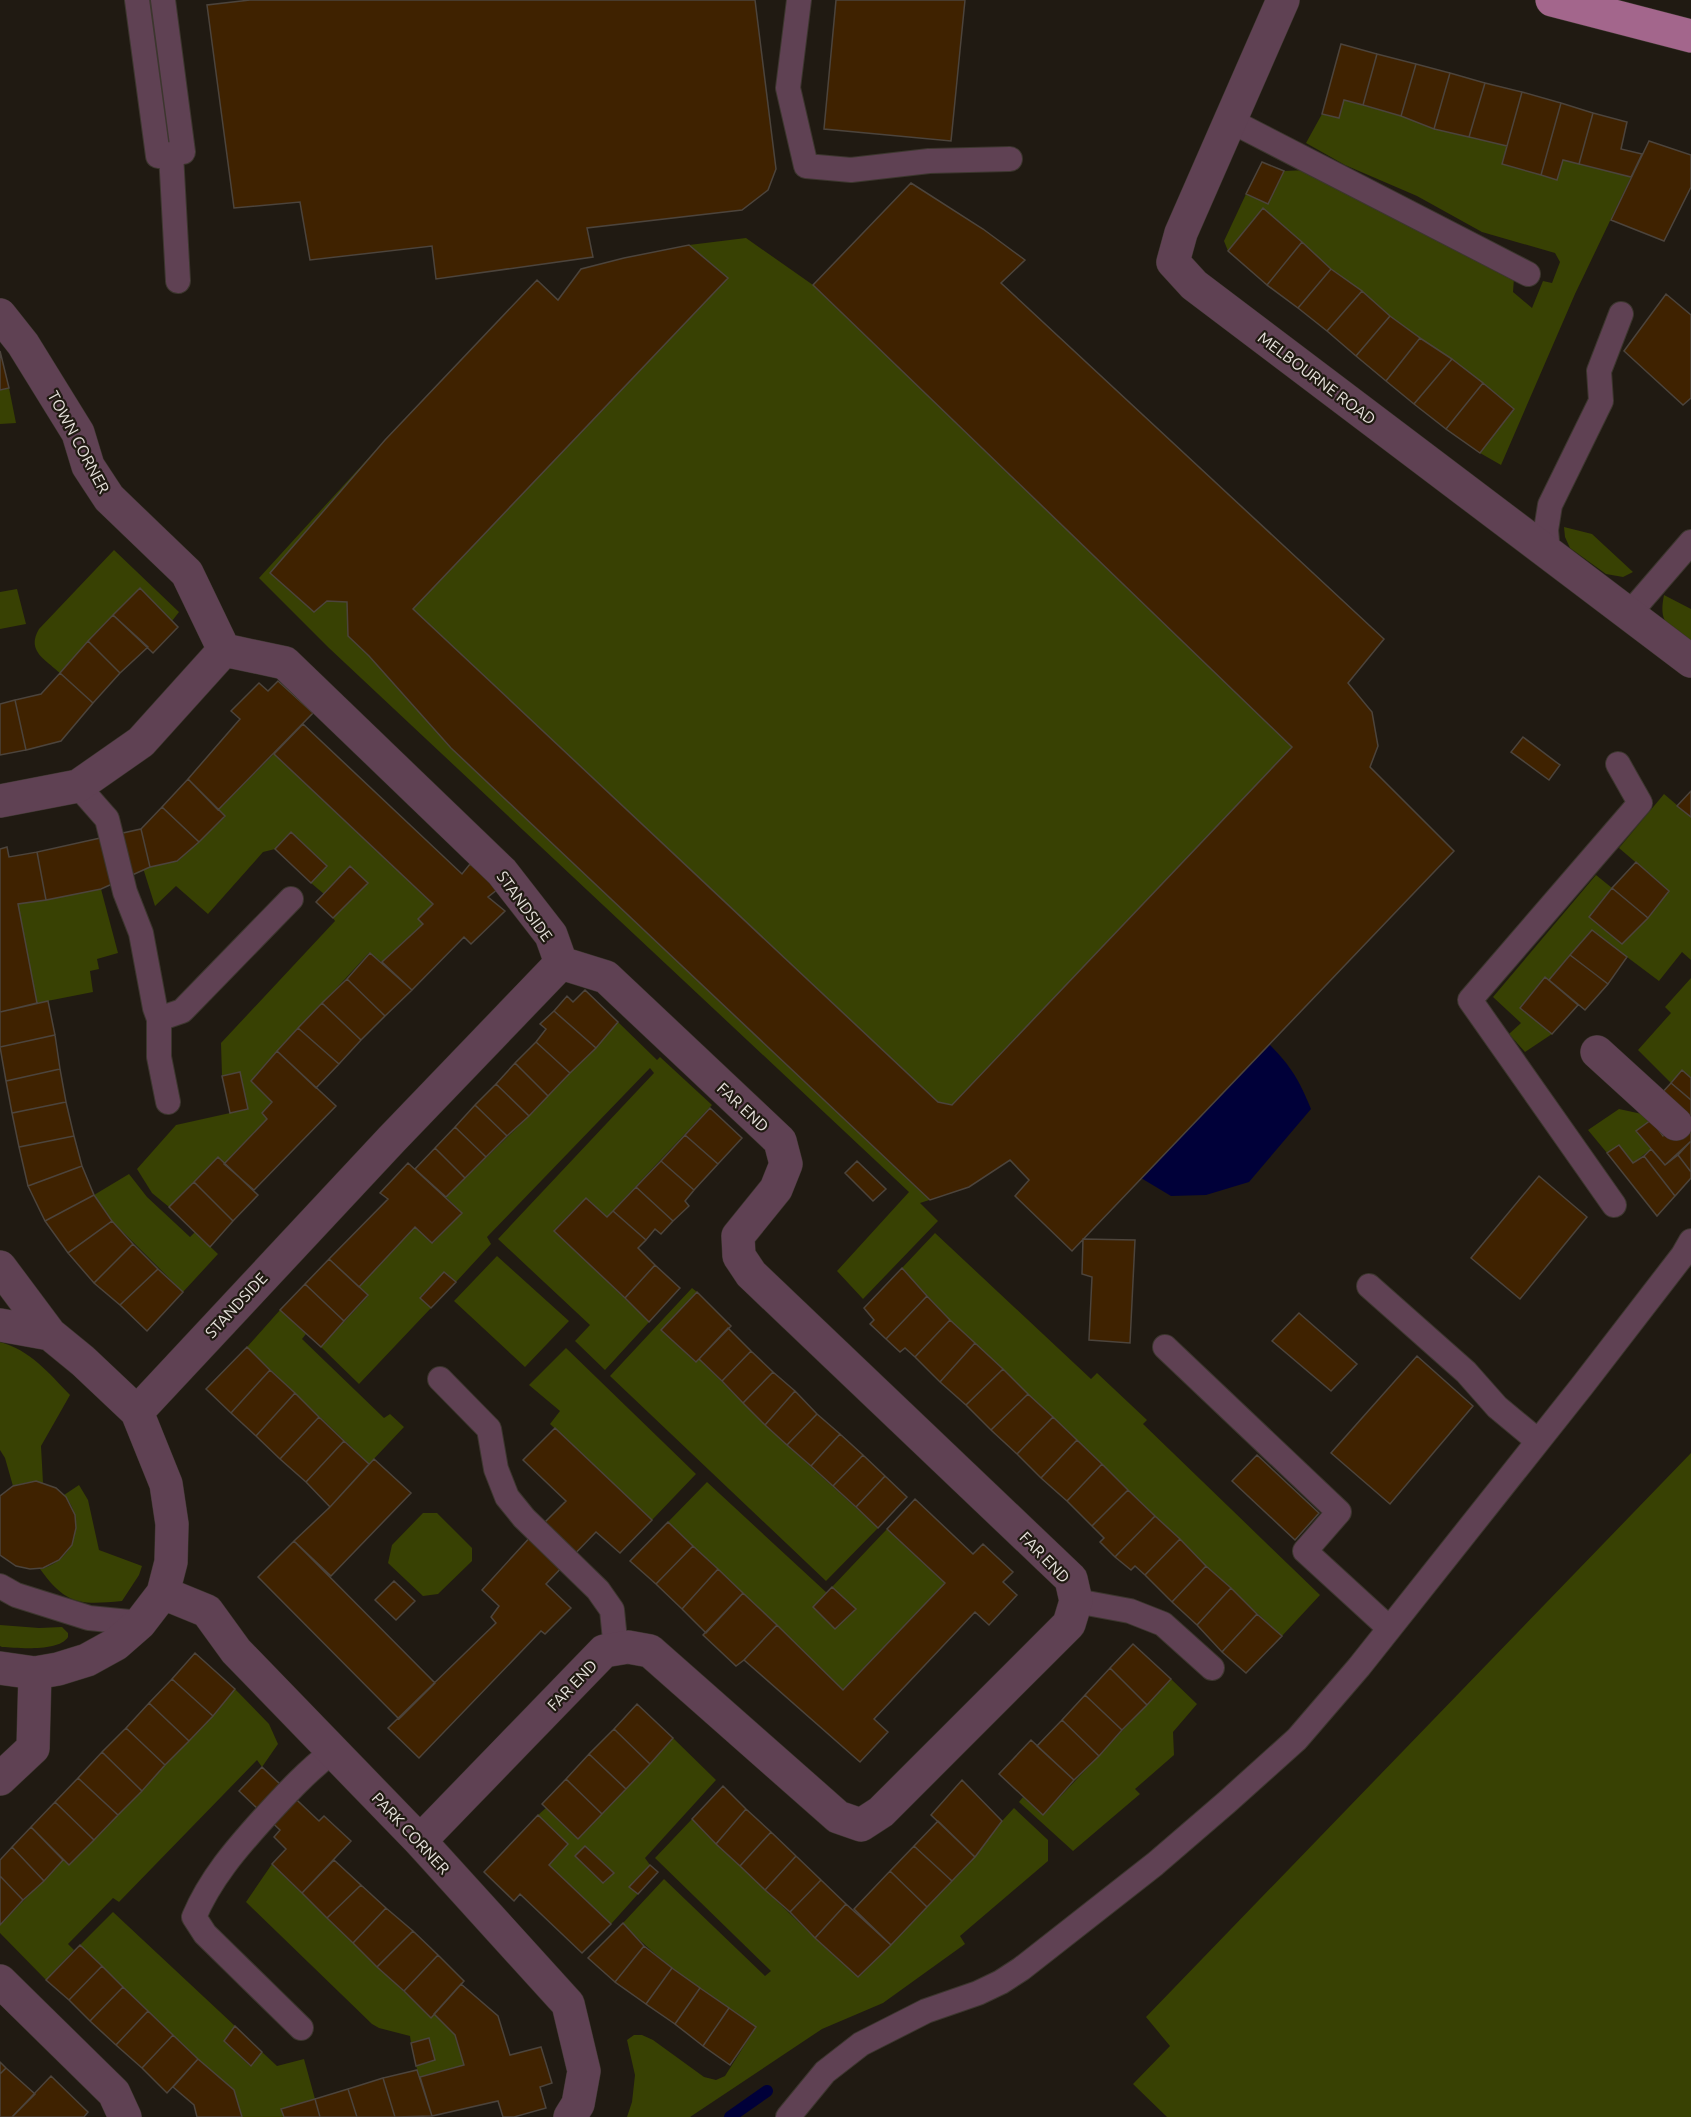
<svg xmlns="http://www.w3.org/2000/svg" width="1691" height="2117" font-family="Ubuntu,sans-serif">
  <rect width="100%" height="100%" fill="#201a12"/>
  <path fill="#384103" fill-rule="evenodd" d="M1344,100l57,16 33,13 73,17 34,29 16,5 6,-20 68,17 -56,117 -74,171 -21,-12 34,-44 -31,-26 -93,-67 -28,-25 -31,-22 -68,-60 -35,42 -4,-10 22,-47 38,-23 23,-1 207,108 -1,14 19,16 11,-27 9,2 8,-21 -5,-9 -73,-21 -65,-36 -72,-31 -39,-22 16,-29 17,4z
    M911,183l72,46 42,31 -24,23 383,356 -36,44 24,29 6,34 -8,21 84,84 -382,400 -57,-55 14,-16 -20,-20 -40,27 -49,16 18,18 -75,78 -26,-28 72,-79 -580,-544 -70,-70 126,-138 152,-160 21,20 23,-31 43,-11 65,-13 57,-7 67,47z
    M9,388l7,35 -16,1v-34z
    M1564,527l28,7 41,38 -10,5 -17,-3 -36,-26 -5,-11z
    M114,550l65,62 -7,9 -32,-33 -80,85c-15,-14 -34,-22 -21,-44z
    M17,589l9,35 -26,5v-37z
    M1664,595l27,14v34c-22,-17 -33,-18 -27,-48z
    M274,754l159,150 -15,15 5,5 -41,38 -13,-9 -118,128 21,21 -10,11 5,6 -43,45 -6,-7 -49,50 -17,-14 -15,-24 39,-44 72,-16 -8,-36 -18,3 -1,-33 114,-122 -2,-3 34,-35 -17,-17 -26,28 -13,-11 16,-17 -36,-34 -16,17 -12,3 -55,62 -32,-28 -21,20 -12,-38 35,-7 47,-44 -7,-7z
    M1664,794l27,23v143l-9,-8 -23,29 -32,-24 -57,-2 -21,25 -4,-3 -25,30 32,27 -27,18 -16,-18 12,-11 -28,-26 103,-122 16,13 -22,29 32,27 26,-26 21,-27 -50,-43z
    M101,889l17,64 -21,6 2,10 -9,2 3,21 -56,11 -19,-99z
    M1691,978v100l-20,5 -33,-33 33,-37 -6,-6z
    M618,1022l39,38 3,-3 52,48 -105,112 -21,-19 -32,32 95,92 -44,48 -30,-29 15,-16 -92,-86 156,-166 -4,-5 -163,169 4,7 -35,38 -12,-10 -24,25 11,11 -72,76 -38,-37 47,-51 -9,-9 56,-60 18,16 29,-30 -16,-16 83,-81z
    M1619,1109l23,5 9,6v29l-18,14 -26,-10 -19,-23z
    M129,1174l18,23 43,40 5,-5 23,22 -35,38 -71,-71 -18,-26z
    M935,1233l156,146 6,-6 50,47 -4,4 177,171 -38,41 -76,-70 -256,-246 -48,-52z
    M497,1256l72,65 -44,46 -71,-66z
    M692,1288l5,4 -35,38 33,32 4,-3 66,66 113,103 -52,53 -216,-205z
    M280,1310l26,24 -4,5 82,79 6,-4 14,13 -35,37 -122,-117z
    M0,1342c30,8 49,31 70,53l-29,51 2,37 -14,-1 -16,4 -8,-28 -5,-8z
    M566,1348l130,126 -44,46 -102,-96 10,-13 -31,-26z
    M1691,1453v664h-524l-34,-33 37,-38 -24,-29z
    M707,1482l120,111 -14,14 22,22 20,-20 -23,-22 55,-58 58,54 -102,107 -175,-168z
    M79,1485l9,15 11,50 43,16 -3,9 -17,26c-42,4 -56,4 -82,-32 35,-8 47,-49 24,-74z
    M423,1513h14l35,35v13l-34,33 -15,2 -35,-33 4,-18z
    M0,1625l39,3 23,-1 6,6v4c-9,15 -50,11 -66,10l-2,-1z
    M1171,1679l26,25 -24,28 1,23 -39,34 5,5 -67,57 -54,-49 4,-5 20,18z
    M235,1689l34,35 9,20 -16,23 -5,-7 -138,142 -6,-4 -45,46 6,6 -28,30 -46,-47v-8l63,-65 6,4 120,-123z
    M673,1738l43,42 -71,78 5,7 -21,22 9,7 -27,30 -62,-59 19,-21 -30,-29 8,-7 32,31zM585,1846l29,27 -10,10 -29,-27z
    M1014,1808l34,32v21l-88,75 5,8 -82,59 -61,26 -132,88h-63l5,-15 3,-27 -8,-35 7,-5h8l11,5 51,37 12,3 9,-4 31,-49c-46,-33 -95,-62 -133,-104l41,-44 101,97 6,-5 -116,-113 37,-39 123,119 44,39 116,-120 27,-36z
    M272,1864l158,153 4,-3 21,21 9,30 -44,12 -4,-11 19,-6 -6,-22 -18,5 -1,-7 -31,-8 -7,-4 -126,-122z
    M113,1912l122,114 -11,15 26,25 12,-14 15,14 27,-7 11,40 -34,11 3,7h-42l-8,-27 -36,-31 -118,-114z"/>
  <path fill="#000039" d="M1269,1044c22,22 30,36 42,65l-62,73 -43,13 -35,1 -30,-18z"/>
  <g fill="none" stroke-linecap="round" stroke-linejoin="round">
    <path stroke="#000039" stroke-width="12" d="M730,2117l37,-26"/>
  </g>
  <path fill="#3f2200" stroke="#4c443c" stroke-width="1.5" d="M250,0h505l21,169 -8,21 -26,20 -155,18 6,29 -157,22 -4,-33 -122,14 -10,-58 -66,6 -27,-203z
    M836,0h129l-14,141 -127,-12z
    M1341,44l36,10 -14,51 -19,-5 -5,18 -17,-4z
    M1377,54l39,10 -15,52 -38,-11z
    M1416,64l34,9 -16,56 -33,-13z
    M1450,73l35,10 -16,54 -35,-8z
    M1485,83l37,9 -15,54 -38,-9z
    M1522,92l39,11 -20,72 -39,-11z
    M1561,103l32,10 -14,51 -16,-4 -6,20 -16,-5z
    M1593,113l34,9 -6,27 21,5 -11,23 -52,-13z
    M1649,141l42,14v32l-27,54 -53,-21z
    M1262,162l22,9 -16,33 -22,-10z
    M911,183l72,46 42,31 -24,23 383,356 -36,44 24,29 6,34 -8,21 84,84 -382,400 -57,-55 14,-16 -19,-20 -41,27 -39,13 -479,-452 -82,-92 -21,-20 -1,-34 -20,-1 -13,11 -44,-39 115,-133 152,-160 21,20 23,-31 43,-11 65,-13 39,33 -315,331 525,493 14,3 340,-358 -479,-462z
    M1263,208l39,34 -35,43 -39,-34z
    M1302,242l29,27 -33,39 -31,-23z
    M1331,269l31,22 -35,40 -29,-23z
    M1362,291l28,25 -34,40 -29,-25z
    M1666,294l25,21v83l-8,7 -59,-54z
    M1390,316l30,22 -34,43 -30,-25z
    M1420,338l32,21 -38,45 -28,-23z
    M0,351l9,37 -9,2z
    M1452,359l31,24 -37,46 -32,-25z
    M1483,383l31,26 -34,44 -34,-24z
    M140,588l38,39 -25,26 -40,-38z
    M113,615l35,32 -28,26 -32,-32z
    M88,641l32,32 -27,30 -33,-30z
    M60,673l33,30 -32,38 -35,9 -11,-50 26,-6z
    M278,681l35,32 -95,97 -30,-31 52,-60 -9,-8 28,-28 9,8z
    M15,700l11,50 -26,5v-51z
    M303,724l159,150 8,-10 28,25 -10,8 17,14 -34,33 -7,-7 -52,53 -30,-28 41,-38 -5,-5 15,-15 -159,-150z
    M1523,737l37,28 -11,15 -38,-28z
    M188,779l37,37 -26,26 -37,-35z
    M1691,791v26l-14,-11z
    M162,807l37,35 -22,19 -27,6 -9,-38z
    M141,829l9,38 -49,22 -55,11 -9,-48z
    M291,832l36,34 -16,17 -36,-34z
    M7,847l2,10 28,-5 9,48 -28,4 19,99 -37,9v-163z
    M1636,862l33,29 -21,27 -36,-30z
    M350,866l18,17 -35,35 -17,-16z
    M1612,888l36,30 -26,26 -33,-27z
    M1592,930l35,27 -19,27 -38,-29z
    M370,953l42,37 -27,26 -38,-37z
    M1570,955l38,29 -23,26 -36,-30z
    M1545,977l33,28 -26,29 -32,-26z
    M347,979l38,37 -24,24 -39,-37z
    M585,990l33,32 -22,26 -42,-37 13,-15 6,6z
    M48,1001l7,34 -55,12v-35z
    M322,1003l39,37 -22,24 -41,-36z
    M554,1011l42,37 -26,25 -34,-31 10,-13 -6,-5z
    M298,1028l41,36 -23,24 -39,-37z
    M55,1035l5,34 -54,12 -6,-34z
    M536,1042l34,31 -22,23 -33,-33z
    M277,1051l59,55 -82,84 -30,-26 43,-45 -5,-6 10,-11 -21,-21z
    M515,1063l33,33 -19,20 -33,-32z
    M60,1069l6,33 -54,11 -6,-32z
    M1682,1070l9,8v22l-20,-17z
    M240,1072l8,37 -18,4 -8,-37z
    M1671,1083l20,17v23l-31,-28z
    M496,1084l33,32 -22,20 -32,-31z
    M66,1102l8,34 -55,11 -7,-34z
    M475,1105l32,31 -21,21 -31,-30z
    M710,1108l32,30 -24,26 -33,-29z
    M1651,1120l12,16 13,-12 15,-1v18l-26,24 -29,-34z
    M455,1127l31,30 -21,21 -30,-30z
    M685,1135l33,29 -24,26 -33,-29z
    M74,1136l8,30 -54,20 -9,-39z
    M1691,1141v31l-13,-17z
    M1619,1145l14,18 11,-7 31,40 -18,20 -50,-63z
    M435,1148l30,30 -19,19 -31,-28z
    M1651,1149l14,16 13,-10 13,17v6l-16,18 -31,-40z
    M218,1157l40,38 -25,26 -39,-39z
    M661,1161l33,29 -9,11 4,5 -16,15 -37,-34z
    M857,1161l29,28 -13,12 -28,-28z
    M408,1163l54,50 -30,30 -17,-16 -56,60 -30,-28 59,-60 -8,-6z
    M82,1166l12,29 -49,26 -17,-35z
    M1539,1176l48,41 -67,82 -49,-41z
    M194,1182l39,39 -23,26 -41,-40z
    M636,1187l37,34 -12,13 -6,-5 -9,11 -33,-29z
    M94,1195l18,26 -44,32 -23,-32z
    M586,1198l21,19 6,-6 33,29 -8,8 17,17 -30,33 -71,-67z
    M112,1221l21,23 -39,39 -26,-30z
    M1083,1239l52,1 -5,103 -41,-3 3,-63 -10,-3z
    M133,1244l25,25 -38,36 -26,-22z
    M329,1259l39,36 -24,26 -39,-37z
    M655,1265l25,23 -31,34 -24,-24z
    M902,1268l25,28 -41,43 -16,-15 4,-4 -10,-12z
    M158,1269l25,23 -36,39 -27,-26z
    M444,1272l12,10 -25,26 -11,-10z
    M305,1284l39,37 -23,26 -41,-37z
    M697,1292l34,34 -35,36 -35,-32z
    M927,1296l23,24 -35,37 -10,-9 -5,4 -14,-13z
    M1299,1313l58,51 -26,27 -59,-50z
    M950,1320l25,23 -35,39 -25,-25z
    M728,1328l23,23 -29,30 -23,-22z
    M975,1343l28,26 -37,36 -26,-23z
    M247,1347l23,23 -39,43 -25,-24z
    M751,1351l22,21 -30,31 -21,-22z
    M1417,1356l56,50 -83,98 -59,-51z
    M1003,1369l25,25 -37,36 -25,-25z
    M270,1370l25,23 -39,43 -25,-23z
    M773,1372l22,19 -30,34 -22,-22z
    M795,1391l22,23 -30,31 -22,-20z
    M295,1393l24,24 -39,42 -24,-23z
    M1028,1394l25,23 -36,37 -26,-24z
    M817,1414l23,20 -29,32 -24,-21z
    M319,1417l25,24 -38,41 -26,-23z
    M1053,1417l24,23 -36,38 -24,-24z
    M555,1428l97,92 -32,33 -24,-21 -31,32 -32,-30 33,-33 -43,-41z
    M840,1434l23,21 -30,31 -22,-20z
    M1077,1440l25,24 -35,37 -26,-23z
    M344,1441l25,23 -39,43 -24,-25z
    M863,1455l22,21 -29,31 -23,-21z
    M1257,1455l62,58 -24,27 -63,-59z
    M374,1459l37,34 -80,83 -37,-35 36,-34z
    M1102,1464l26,26 -36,36 -25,-25z
    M885,1476l22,21 -29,31 -22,-21z
    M36,1481l20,7 10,9 9,18 1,13 -4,17 -13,15 -16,8 -13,1 -14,-3 -16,-11v-59l13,-10z
    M1128,1490l27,26 -40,41 -15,-15 4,-4 -12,-12z
    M915,1499l58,55 10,-10 30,28 -10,10 14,13 -28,30 -14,-13 -101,107 14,13 -28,30 -116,-102 33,-35 66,65 102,-107 -58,-54z
    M1155,1516l25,23 -35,36 -10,-9 -4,4 -16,-13z
    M668,1522l25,24 -37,38 -26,-23z
    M533,1534l32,30 -19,20 25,24 -26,26 -4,-3 -122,127 -31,-30 108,-105 -5,-6 8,-11 -17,-16z
    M1180,1539l26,27 -34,36 -27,-27z
    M294,1541l141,142 -36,36 -141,-142z
    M693,1546l25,23 -36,40 -26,-25z
    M1206,1566l25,22 -34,37 -25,-23z
    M718,1569l25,24 -37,40 -24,-24z
    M394,1581l21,20 -19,19 -21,-20z
    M832,1587l24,22 -21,20 -22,-22z
    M1231,1588l26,26 -35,38 -25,-27z
    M743,1593l34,32 -33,35 -8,6 -33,-31z
    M1257,1614l25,22 -36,37 -24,-21z
    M1133,1644l38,35 -24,26 -37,-37z
    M195,1653l40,36 -22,27 -41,-37z
    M1110,1668l37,37 -25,25 -37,-35z
    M172,1679l41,37 -24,25 -40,-38z
    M1085,1695l37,35 -23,26 -37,-36z
    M149,1703l40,38 -24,24 -39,-37z
    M637,1704l36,34 -23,26 -36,-35z
    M1062,1720l37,36 -25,24 -37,-34z
    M126,1728l39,37 -23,26 -40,-39z
    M614,1729l36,35 -24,25 -37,-35z
    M1031,1740l43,40 -31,35 -44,-41z
    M102,1752l40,39 -24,24 -40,-37z
    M589,1754l37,35 -24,25 -36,-35z
    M262,1767l57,54 5,-5 27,25 -49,52 -30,-29 14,-15 -12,-12 6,-7 -41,-39z
    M78,1778l40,37 -24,25 -39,-38z
    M566,1779l36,35 -24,25 -36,-35z
    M962,1780l40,41 -27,36 -44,-42z
    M723,1786l23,23 -30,35 -24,-25z
    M55,1802l39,38 -25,25 -38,-38z
    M746,1809l25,23 -31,34 -24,-22z
    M538,1815l30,29 -19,21 62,59 -29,29 -62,-59 -6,7 -30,-29z
    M938,1821l37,36 -23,24 -38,-35z
    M31,1827l32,33 -19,21 -32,-34z
    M771,1832l25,24 -31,34 -25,-24z
    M585,1846l29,27 -11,10 -28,-27z
    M914,1846l38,35 -25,26 -37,-36z
    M12,1847l32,34 -21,19 -23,-24v-16z
    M796,1856l25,24 -31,32 -25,-22z
    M334,1860l27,25 -34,33 -25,-25z
    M650,1865l8,7 -20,22 -9,-7z
    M890,1871l37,36 -36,38 -37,-36z
    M0,1876l23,24 -23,25z
    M821,1880l25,24 -31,34 -25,-26z
    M361,1885l25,23 -33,35 -26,-25z
    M846,1904l45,41 -33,32 -43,-39z
    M386,1908l27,23 -36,36 -24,-24z
    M623,1923l21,23 -29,36 -27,-24z
    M413,1931l25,24 -34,36 -27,-24z
    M80,1945l22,21 -33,34 -23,-20z
    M644,1946l28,22 -26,36 -31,-22z
    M438,1955l26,26 -33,37 -27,-27z
    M102,1966l21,21 -33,34 -21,-21z
    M672,1968l28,20 -25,36 -29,-20z
    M461,1984l37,32 12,39 31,-8 11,36 -12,4 6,21 -32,9h-11l-5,-16 -66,15 -12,-39 44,-12 -9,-30 -21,-21z
    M123,1987l25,24 -32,34 -26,-24z
    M700,1988l29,20 -26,38 -28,-22z
    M729,2008l27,19 -26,38 -27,-19z
    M148,2011l25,24 -31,33 -26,-23z
    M235,2026l27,26 -11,14 -27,-25z
    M173,2035l25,24 -31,34 -25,-25z
    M429,2038l6,22 -19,6 -5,-23z
    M198,2059l36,31 8,27h-45l-3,-12 -21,-18z
    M0,2062l6,6 -6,6z
    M6,2068l29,26 -23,23h-12v-43z
    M417,2070l15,46 -37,1 -12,-39z
    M51,2076l37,36 -4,5h-72z
    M383,2078l12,39h-38l-9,-28z
    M348,2089l9,28h-37l-5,-18z
    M315,2099l5,18h-36l-3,-8z"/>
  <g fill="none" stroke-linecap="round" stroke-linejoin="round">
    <defs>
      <path id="service" d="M137,0l21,156 25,-4 -20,-152
        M799,0l-11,88 18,78 45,4 78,-9 81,-2
        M1231,121l297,153
        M171,154l7,127
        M1548,552l-2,-22 4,-25 51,-104 -2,-30 22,-57
        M1629,614l62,-72
        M78,786l29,33 18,73 16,41 14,75 4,11v38l9,45
        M159,1019l23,-8 109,-112
        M1614,1205l-144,-205 170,-197 -22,-39
        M1369,1286l97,86 31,35 41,34
        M1165,1347l174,165 -34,39 84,77
        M440,1379l49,50 7,40 11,28 17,21 74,72 14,20 4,40
        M0,1586l16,9 73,23 51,5
        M1076,1601l54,10 33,13 49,44
        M301,2028l-96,-94 -11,-17c16,-38 42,-68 69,-98 23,-25 43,-47 70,-68
        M788,2117l37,-45 36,-28 65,-33 52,-18 23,-11 20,-13 134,-105 72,-62 70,-63 62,-72 223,-281 101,-131 8,-14"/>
      <path id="minor" d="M1283,0l-102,233 -8,29 21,23 497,376
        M0,315l23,29 55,89 10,33 21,32 78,75 37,77
        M0,801l78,-15 63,-44 83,-92 61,13 217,209 49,63 10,28 -170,177 -254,272
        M1597,1052l79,72
        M0,1267l50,67
        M0,1325l50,9 33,27 54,51 29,72 6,40 -1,38 -8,31 -23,30 -24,21 -29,16 -29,9 -23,4 -35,-5
        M163,1593l44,18 29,40 184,190 148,163 16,67 -6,33 -8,13
        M0,1779l33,-31 2,-75
        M420,1841l184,-190 24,-4 22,4 188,166 23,8 20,-13 188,-188 7,-23 -5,-22 -320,-305 -12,-18 -1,-20 38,-47 10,-25 -6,-23 -174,-164 -45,-14
        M0,1981l114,112 11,24"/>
      <path id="primary" d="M1552,0l139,36"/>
    </defs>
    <use href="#service" stroke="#3c362e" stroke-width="26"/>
    <use href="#minor" stroke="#3c362e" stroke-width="34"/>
    <use href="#primary" stroke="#3c362e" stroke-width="34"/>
    <use href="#service" stroke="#5f4153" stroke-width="24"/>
    <use href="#minor" stroke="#5f4153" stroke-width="33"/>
    <use href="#primary" stroke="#a3668c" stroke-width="33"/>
  </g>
  <g text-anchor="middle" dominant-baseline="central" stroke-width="4.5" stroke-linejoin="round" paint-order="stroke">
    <g font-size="16" fill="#e6e2dc" stroke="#201a12">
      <text transform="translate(1317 378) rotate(37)">MELBOURNE ROAD</text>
      <text transform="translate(79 442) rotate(62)">TOWN CORNER</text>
      <text transform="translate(525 906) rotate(54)">STANDSIDE</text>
      <text transform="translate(743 1107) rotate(43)">FAR END</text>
      <text transform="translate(236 1305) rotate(-47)">STANDSIDE</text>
      <text transform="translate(1045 1557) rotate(46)">FAR END</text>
      <text transform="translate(572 1685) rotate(-46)">FAR END</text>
      <text transform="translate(411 1833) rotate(47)">PARK CORNER</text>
    </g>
  </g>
</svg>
